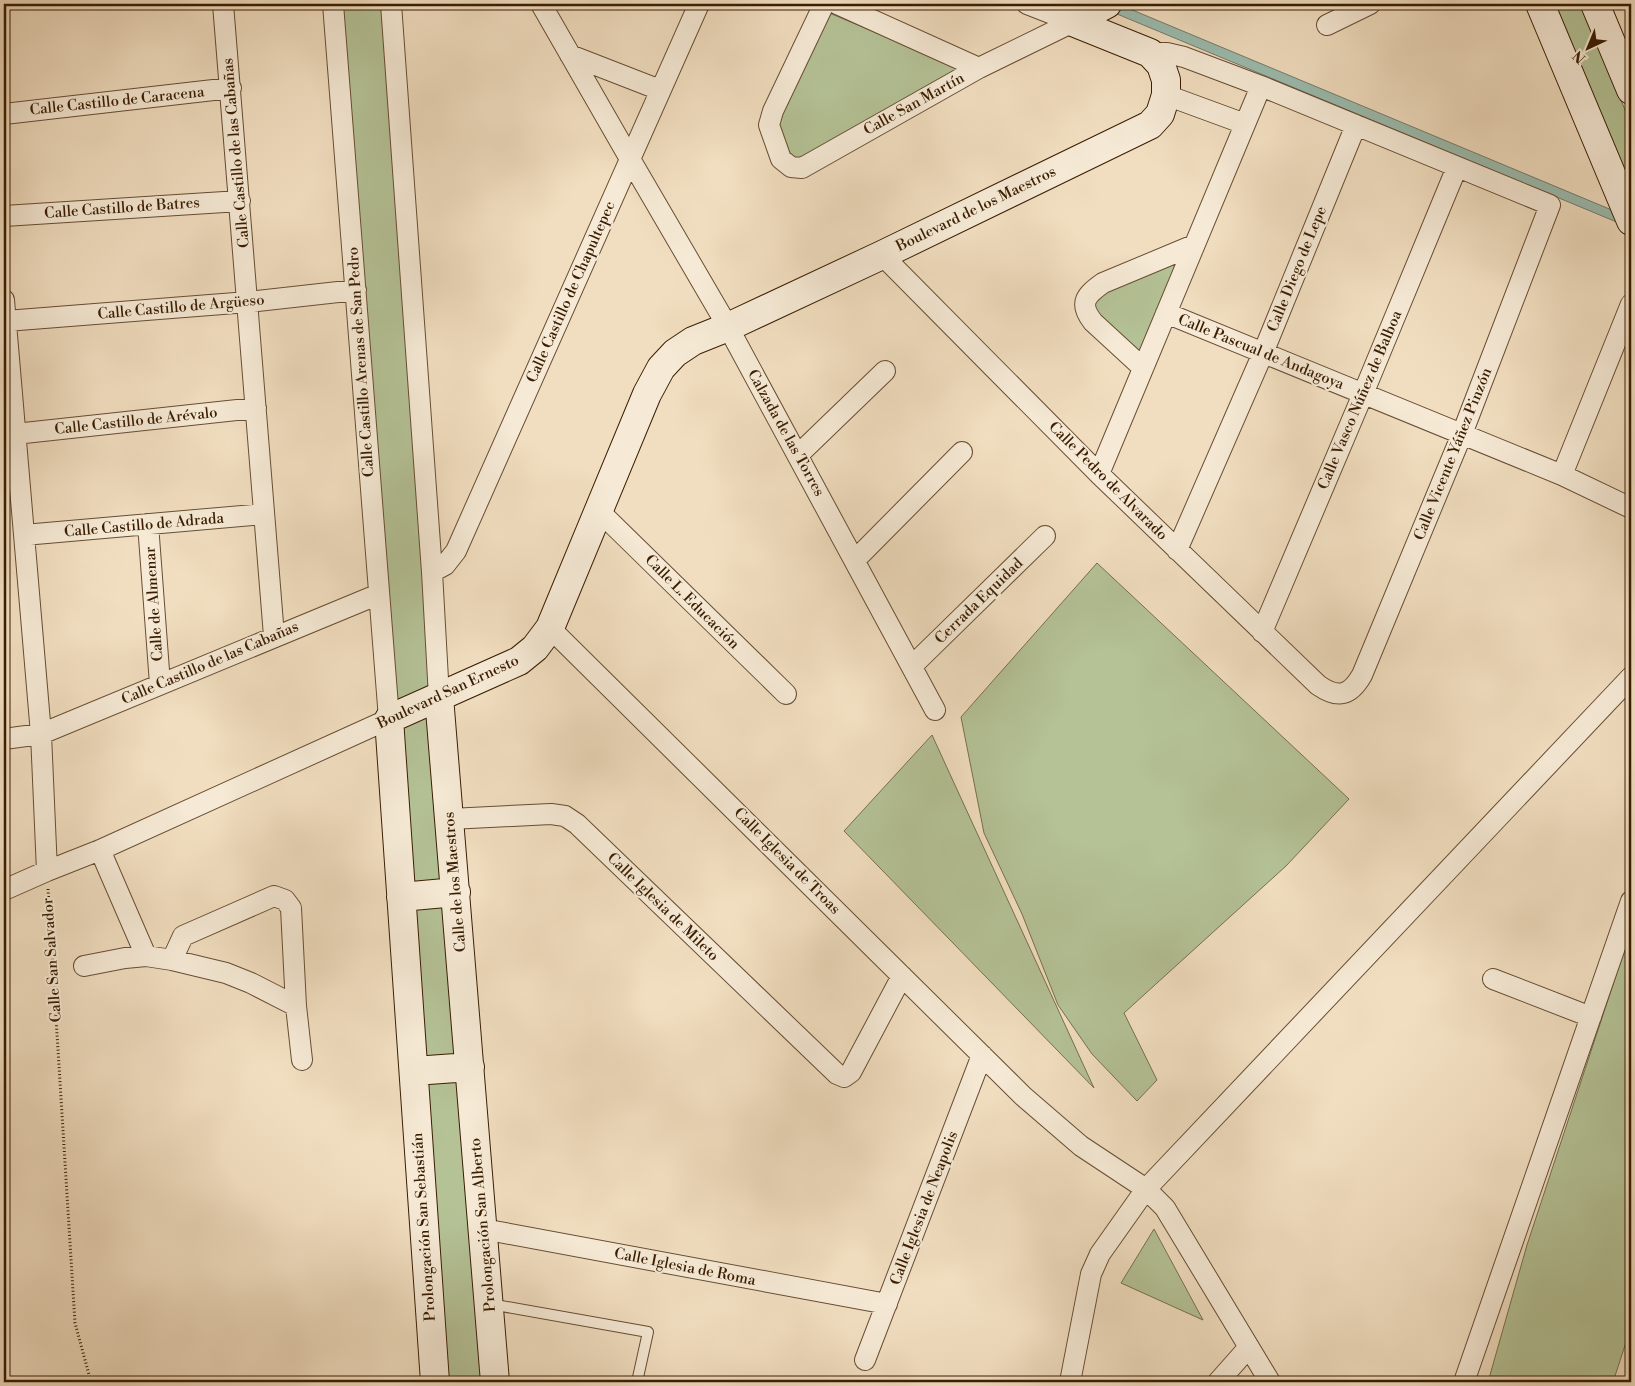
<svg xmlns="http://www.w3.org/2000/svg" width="1635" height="1386" font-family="'Libre Bodoni',serif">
  <rect width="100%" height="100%" fill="#f1dec0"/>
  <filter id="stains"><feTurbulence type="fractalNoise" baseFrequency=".004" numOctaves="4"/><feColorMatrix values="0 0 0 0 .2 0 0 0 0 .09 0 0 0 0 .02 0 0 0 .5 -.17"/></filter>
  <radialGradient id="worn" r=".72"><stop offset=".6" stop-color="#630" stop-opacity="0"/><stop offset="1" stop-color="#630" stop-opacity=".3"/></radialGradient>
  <path fill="#b4c296" stroke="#77704c" d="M337,4h50l103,1378h-49z
    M1548,4h32l51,120v77z
    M827,12l138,58 -171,92 -19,-38z
    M1180,261l-41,91 -44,-42 1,-11 10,-7z
    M1097,563l252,236 -63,67 -162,147 33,67 -20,21 -45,-47 -34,-49 -36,-91 -38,-81 -23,-116z
    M932,735l162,353 -250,-257z
    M1631,930v397l-18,55h-125l39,-137z
    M1154,1229l49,91 -82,-37z"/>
  <path fill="#9bbcaf" stroke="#747c6a" d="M1093,4h25l513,214v10z"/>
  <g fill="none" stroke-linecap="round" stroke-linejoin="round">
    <defs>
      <path id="lane" d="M490,1304l158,28 -11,50"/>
      <path id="street" d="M223,4l51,632
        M391,4l41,568 7,125
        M541,4l89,155 98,168 207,383
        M824,4l-51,107 -4,14 12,34 10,8 11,1 177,-100 94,-46
        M837,4l142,64
        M1027,4l46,18
        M1327,25l43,-21
        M570,55l90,35
        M1166,95l79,29
        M4,114l227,-26
        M4,216l236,-15
        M882,255l217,219 219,211c20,14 32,11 44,-10l100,-241 88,-229 -289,-119 -77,-29 -17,-4h-17
        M4,300l37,434 6,137
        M1166,313l396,162 69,33
        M6,321l242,-19 108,-12
        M1143,368l-50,-46c-15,-19 -7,-27 10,-39l91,-38
        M15,434l241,-26
        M798,455l87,-84
        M1099,474l162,-388
        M1562,475l69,-171
        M598,510l188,184
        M148,524l12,160
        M24,535l240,-21
        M1177,550l86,-197 93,-228
        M855,560l107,-108
        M432,572l13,-7 11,-14 243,-547
        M550,628l473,468 58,50 65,43 19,19 105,174
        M1262,632l101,-238 94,-227
        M912,666l133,-130
        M4,739l37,-5 338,-140
        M450,819l101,-5 14,2 12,8 260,250 7,3 7,-5 51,-96
        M100,850l46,106
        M4,890l43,-19 53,-21 289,-131 -56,-715
        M172,960l11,-24 91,-40 11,4 6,8 5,98 6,54
        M84,966l41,-8 21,-2 26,4 54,13 25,10 45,23
        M1493,979l98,38
        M483,1229l404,75
        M865,1360l117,-305
        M1070,1382l21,-108 9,-20 46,-65 485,-512
        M1218,1382l31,-35
        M1464,1382l167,-481"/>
      <path id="secondary" d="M1540,4l91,217
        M1595,4l36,86
        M1073,22l34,-18
        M439,697l56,685
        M401,897l55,-5
        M414,1071l56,-4
        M435,1382l-46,-663 130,-58 16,-13 15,-20 97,-234 14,-26 14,-15 18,-12 35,-14 154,-72 268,-130 10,-11 6,-19v-15l-5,-15 -11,-12 -77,-31"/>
    </defs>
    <use href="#lane" stroke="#684d32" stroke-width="12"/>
    <use href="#street" stroke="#684d32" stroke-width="22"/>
    <use href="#secondary" stroke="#3a1d02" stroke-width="30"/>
    <path stroke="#3a1d02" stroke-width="3" stroke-dasharray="1 2.5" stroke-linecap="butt" d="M48,889l27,434 16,59"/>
    <use href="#lane" stroke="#f6ead6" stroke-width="10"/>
    <use href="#street" stroke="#f6ead6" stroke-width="20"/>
    <use href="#secondary" stroke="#f6ead6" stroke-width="28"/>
  </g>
  <g text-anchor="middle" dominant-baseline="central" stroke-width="4" stroke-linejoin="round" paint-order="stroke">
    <g font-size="15" fill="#3a1d02" stroke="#f6ead6">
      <text transform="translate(117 101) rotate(-6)">Calle Castillo de Caracena</text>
      <text transform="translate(914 104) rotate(-29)">Calle San Martín</text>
      <text transform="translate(236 153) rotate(-95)">Calle Castillo de las Cabañas</text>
      <text transform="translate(122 208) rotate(-4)">Calle Castillo de Batres</text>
      <text transform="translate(976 209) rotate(-26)">Boulevard de los Maestros</text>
      <text transform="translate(1297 269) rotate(-68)">Calle Diego de Lepe</text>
      <text transform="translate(571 292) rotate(-66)">Calle Castillo de Chapultepec</text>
      <text transform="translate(181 307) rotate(-5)">Calle Castillo de Argüeso</text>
      <text transform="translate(1261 352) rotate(22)">Calle Pascual de Andagoya</text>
      <text transform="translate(361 362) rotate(-94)">Calle Castillo Arenas de San Pedro</text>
      <text transform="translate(1360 400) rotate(-67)">Calle Vasco Núñez de Balboa</text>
      <text transform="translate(136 421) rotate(-6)">Calle Castillo de Arévalo</text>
      <text transform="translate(786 433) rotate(61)">Calzada de las Torres</text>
      <text transform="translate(1453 454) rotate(-68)">Calle Vicente Yáñez Pinzón</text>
      <text transform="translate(1108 481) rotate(45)">Calle Pedro de Alvarado</text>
      <text transform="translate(144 525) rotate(-5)">Calle Castillo de Adrada</text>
      <text transform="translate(979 601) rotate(-44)">Cerrada Equidad</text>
      <text transform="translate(692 602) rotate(45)">Calle L. Educación</text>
      <text transform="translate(154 604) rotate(-94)">Calle de Almenar</text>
      <text transform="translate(210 663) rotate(-23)">Calle Castillo de las Cabañas</text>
      <text transform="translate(448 692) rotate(-25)">Boulevard San Ernesto</text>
      <text transform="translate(787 861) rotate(45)">Calle Iglesia de Troas</text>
      <text transform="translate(455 882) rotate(-95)">Calle de los Maestros</text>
      <text transform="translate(663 907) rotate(44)">Calle Iglesia de Mileto</text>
      <text transform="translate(52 960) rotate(-94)">Calle San Salvador</text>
      <text transform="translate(924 1208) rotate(-69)">Calle Iglesia de Neapolis</text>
      <text transform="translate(483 1225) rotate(-95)">Prolongación San Alberto</text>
      <text transform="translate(424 1227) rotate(-94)">Prolongación San Sebastián</text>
      <text transform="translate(685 1267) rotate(11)">Calle Iglesia de Roma</text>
    </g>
  </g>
  <rect width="1635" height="1386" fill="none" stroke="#f1dec0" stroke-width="20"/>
  <rect x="5" y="5" width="1625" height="1376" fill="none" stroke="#3a1d02" stroke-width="2.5"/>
  <rect x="10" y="10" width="1615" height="1366" fill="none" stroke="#3a1d02"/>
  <g transform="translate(1588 48) rotate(224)" stroke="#f6ead6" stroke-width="4" paint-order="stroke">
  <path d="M0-4L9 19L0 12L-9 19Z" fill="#3a1d02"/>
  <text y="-8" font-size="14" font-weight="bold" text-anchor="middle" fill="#3a1d02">N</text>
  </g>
  <rect width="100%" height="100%" filter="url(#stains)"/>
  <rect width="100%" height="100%" fill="url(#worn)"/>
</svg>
